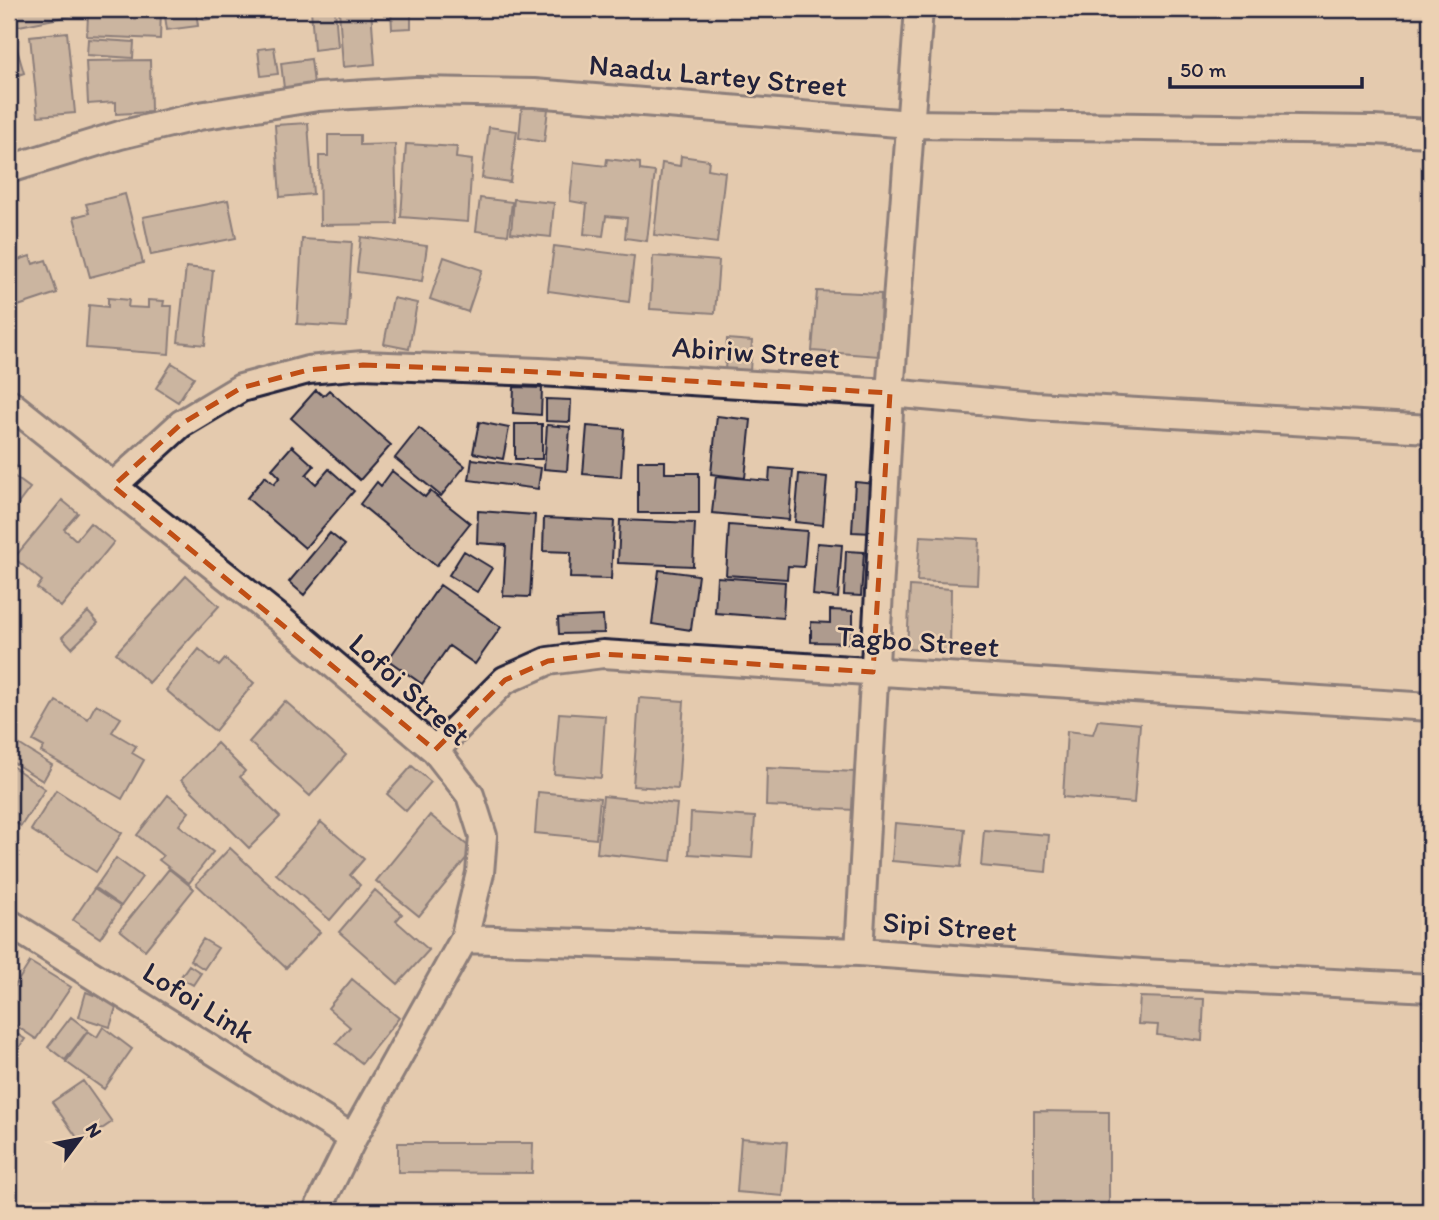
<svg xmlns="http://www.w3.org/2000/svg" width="1439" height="1220" font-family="Itim,sans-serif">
  <rect width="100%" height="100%" fill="#e4caae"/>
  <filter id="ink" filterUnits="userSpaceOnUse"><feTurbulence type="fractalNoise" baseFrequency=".0143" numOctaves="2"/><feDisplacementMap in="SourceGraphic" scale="14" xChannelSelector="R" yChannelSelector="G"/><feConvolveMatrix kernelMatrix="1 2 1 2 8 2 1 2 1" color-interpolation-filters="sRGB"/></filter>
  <g filter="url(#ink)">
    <path fill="#ae9b8e" stroke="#22223b" stroke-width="2" d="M9,9h64l2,6 -66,13z
      M132,9h29l-1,30 -73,-3 1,-21 44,2z
      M164,9h32l2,17 -31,4z
      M202,9h44l1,5 -43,6z
      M311,9h24l3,38 -24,3z
      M339,9h32l4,55 -32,3z
      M391,9h20v19l-19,1z
      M67,32l8,81 -37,3 -8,-80z
      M88,39l46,3 -1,16 -46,-3z
      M16,46l8,27 -15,5v-30z
      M274,47l4,27 -17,2 -3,-27z
      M311,59l3,25 -30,4 -3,-25z
      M150,60l1,52 -35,2v-12l-28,2 -2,-43z
      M522,106l26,3 -4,33 -25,-4z
      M308,123l5,71 -33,3 -5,-72z
      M489,127l28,4 -7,51 -28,-4z
      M328,135h32v10l35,-1 2,80 -77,1 -1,-69h9z
      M406,144l51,3 -1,11 16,2 -4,62 -67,-5z
      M681,156l28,4 -1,9 17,3 -8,71 -63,-8 8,-72 18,3z
      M607,159l33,4v7l15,2 -8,69 -22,-3 2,-20 -21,-2 -3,20 -19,-2 3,-30 -17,-3 4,-39 32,4z
      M125,194l18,69 -53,14 -16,-60 15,-4 -3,-9z
      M480,198l32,4 -4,33 -32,-4z
      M514,199l40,4 -3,34 -40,-4z
      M228,200l8,38 -85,17 -8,-38z
      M361,237l66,9 -5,35 -65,-9z
      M302,239l50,3 -5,85 -50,-3z
      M554,246l80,10 -5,46 -81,-11z
      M30,256l3,8 13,-4 11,33 -48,16v-46z
      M653,256l66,5 -4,52 -65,-4z
      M444,257l38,13 -14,42 -38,-13z
      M186,267l27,3 -8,75 -27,-3z
      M817,291l64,3 -2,62 -67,-5z
      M108,298l21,2 -1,7 20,1v-8l16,1 -1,5h9l-3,48 -83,-6 3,-43 19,2z
      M393,298l24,5 -8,46 -25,-5z
      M727,339l25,2 -2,30 -25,-1z
      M172,363l22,14 -16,25 -22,-14z
      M514,387l28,1 -1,27 -28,-2z
      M316,390l7,6 6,-6 62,55 -31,35 -69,-62z
      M546,399l25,1 -1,22 -24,-1z
      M717,416l34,4 -6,58 -34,-4z
      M479,422l30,6 -6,31 -30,-6z
      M515,424h27v35h-27z
      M547,425l23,2 -3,44 -23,-2z
      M587,426l37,3 -3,48 -38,-3z
      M419,428l46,38 -24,30 -46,-38z
      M292,446l22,20 -8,9 10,9 13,-15 25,22 -49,57 -58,-50 18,-22 9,8 6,-7 -8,-8z
      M472,459l69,9 -3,21 -69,-9z
      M9,461l8,6 -6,7 19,14 -21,28z
      M638,461h27v12h34v40h-61z
      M770,468l23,2 -4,50 -77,-7 4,-37 53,5z
      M392,471l33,26 5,-6 40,32 -34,43 -76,-62 17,-22 4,4z
      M799,474l28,3 -4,48 -28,-3z
      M855,482l21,2 -4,49 -20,-1z
      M62,500l16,13 -14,16 12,11 14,-17 24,19 -53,65 -24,-19 5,-7 -28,-23z
      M478,511l57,4 -5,82 -27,-1 3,-51 -29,-2z
      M544,518l70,3 -3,58 -41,-1 1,-26 -28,-1z
      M620,520l75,3 -2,43 -75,-3z
      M729,525l78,6 -3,36 -16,-1 -1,13 -61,-4z
      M330,533l15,12 -41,50 -15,-13z
      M920,536l59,3 -2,45 -60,-3z
      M817,543l25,2 -4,53 -25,-3z
      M464,551l28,17 -15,24 -28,-17z
      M846,551l18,1 -3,44 -17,-1z
      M659,570l39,5 -7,55 -39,-6z
      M186,576l33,30 -70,77 -33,-30z
      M717,577l68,5 -2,36 -68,-5z
      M440,585l61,42 -26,37 -26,-18 -27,38 -34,-24z
      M910,586l41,3 -1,63 -43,-3z
      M830,610l23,1v32l-42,-1v-20l19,1z
      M88,612l10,11 -26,25 -10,-11z
      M603,616l1,17 -45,1 -1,-16z
      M199,649l20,17 6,-7 29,24 -39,48 -49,-41z
      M639,698l45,3 -6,88 -45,-3z
      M56,701l32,18 8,-15 25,14 -9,14 24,14 -4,7 12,7 -22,39 -81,-47 3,-5 -11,-6z
      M285,701l61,54 -36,41 -61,-54z
      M559,713l46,3 -4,62 -47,-4z
      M1098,720l42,4 -6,79 -71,-6 4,-66 26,3z
      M9,738l43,27 -9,16 -34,-21z
      M217,743l28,28 -5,6 40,40 -31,31 -68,-68z
      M9,764l36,25 -24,37 -12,-8z
      M412,766l19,16 -25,29 -19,-17z
      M767,768l90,4 -1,38 -90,-4z
      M56,790l66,43 -26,39 -65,-42z
      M538,792l62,6 -4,41 -61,-6z
      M168,795l21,17 -10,13 34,27 -24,31 -30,-23 4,-4 -26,-21z
      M603,796l74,8 -6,57 -74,-8z
      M691,813l64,4 -3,41 -63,-4z
      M430,815l43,35 -54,66 -43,-35z
      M321,822l43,37 -14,16 10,10 -30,35 -54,-46z
      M895,823l70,6 -4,38 -69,-6z
      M984,830l65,5 -3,37 -65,-6z
      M230,848l90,84 -34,36 -90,-84z
      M116,858l26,19 -21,29 -26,-18z
      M169,869l25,20 -49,61 -25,-20z
      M94,889l27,18 -21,31 -27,-18z
      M375,890l27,24 -6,7 33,29 -31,34 -59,-52z
      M203,939l15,9 -14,21 -14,-9z
      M30,962l41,25 -35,52 -27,-18v-26z
      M189,965l12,8 -8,12 -13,-7z
      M352,979l47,39 -37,45 -26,-20 14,-16 -22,-19z
      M86,992l31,12 -7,23 -31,-10z
      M1140,997l64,2 -2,42 -45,-6 1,-10 -20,-1z
      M71,1017l17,13 -23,30 -17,-13z
      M103,1027l29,22 -28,40 -38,-27 22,-31 9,6z
      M9,1029l16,10 -16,24z
      M83,1081l29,41 -31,21 -29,-41z
      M1034,1111l75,1v99h-75z
      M741,1138l46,4 -4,54 -46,-4z
      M398,1143h135l-1,30 -134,-1z"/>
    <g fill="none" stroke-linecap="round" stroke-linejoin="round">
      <defs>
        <path id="minor" d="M9,169l111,-34 79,-19 119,-19 98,-6 118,2 376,31 463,6 57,3
          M9,403l271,216 155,131 35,45 13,41 -3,37 -16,66 -111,199 -36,73
          M113,486l68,-62 60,-36 67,-18 55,-5 177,7 350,21 145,13 395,23
          M435,750l70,-70 43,-19 55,-7 827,53
          M9,923l344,215
          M464,939l395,13 283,21 288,15
          M859,952l31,-559 29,-384"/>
      </defs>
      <use href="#minor" stroke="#22223b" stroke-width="32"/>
      <use href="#minor" stroke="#ecd1b3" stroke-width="26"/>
    </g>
  </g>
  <path d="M0 0H1439V1220H0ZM363,365l177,7 350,21 -17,279 -270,-18 -55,7 -43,19 -70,70 -322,-264 68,-62 60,-36 67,-18z" fill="#e4caae" fill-opacity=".55" fill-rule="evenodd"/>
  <path fill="none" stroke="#c04e15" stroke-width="5" stroke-dasharray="14 9" stroke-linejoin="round" d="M363,365l177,7 350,21 -17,279 -270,-18 -55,7 -43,19 -70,70 -322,-264 68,-62 60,-36 67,-18z"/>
  <g text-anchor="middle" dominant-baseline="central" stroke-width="5" stroke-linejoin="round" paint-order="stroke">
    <g font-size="30" fill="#22223b" stroke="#ecd1b3">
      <text transform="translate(718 75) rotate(5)">Naadu Lartey Street</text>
      <text transform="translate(756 352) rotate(4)">Abiriw Street</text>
      <text transform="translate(918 641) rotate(4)">Tagbo Street</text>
      <text transform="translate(410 689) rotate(42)">Lofoi Street</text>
      <text transform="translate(950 926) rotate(4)">Sipi Street</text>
      <text transform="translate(199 1002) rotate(32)">Lofoi Link</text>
    </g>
  </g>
  <rect width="1439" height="1220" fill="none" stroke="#ecd1b3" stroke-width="35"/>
  <rect x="18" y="18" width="1404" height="1185" fill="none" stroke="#22223b" stroke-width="2.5" filter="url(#ink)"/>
  <g transform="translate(80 1139) rotate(58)" stroke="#ecd1b3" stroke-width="5" paint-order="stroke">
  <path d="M0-5L12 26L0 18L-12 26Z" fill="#22223b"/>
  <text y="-10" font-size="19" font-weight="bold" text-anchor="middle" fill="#22223b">N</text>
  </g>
  <path d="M1170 77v10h192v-10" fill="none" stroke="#22223b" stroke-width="3.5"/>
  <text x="1180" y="77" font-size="21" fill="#22223b" stroke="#ecd1b3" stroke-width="5" paint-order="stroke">50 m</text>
</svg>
